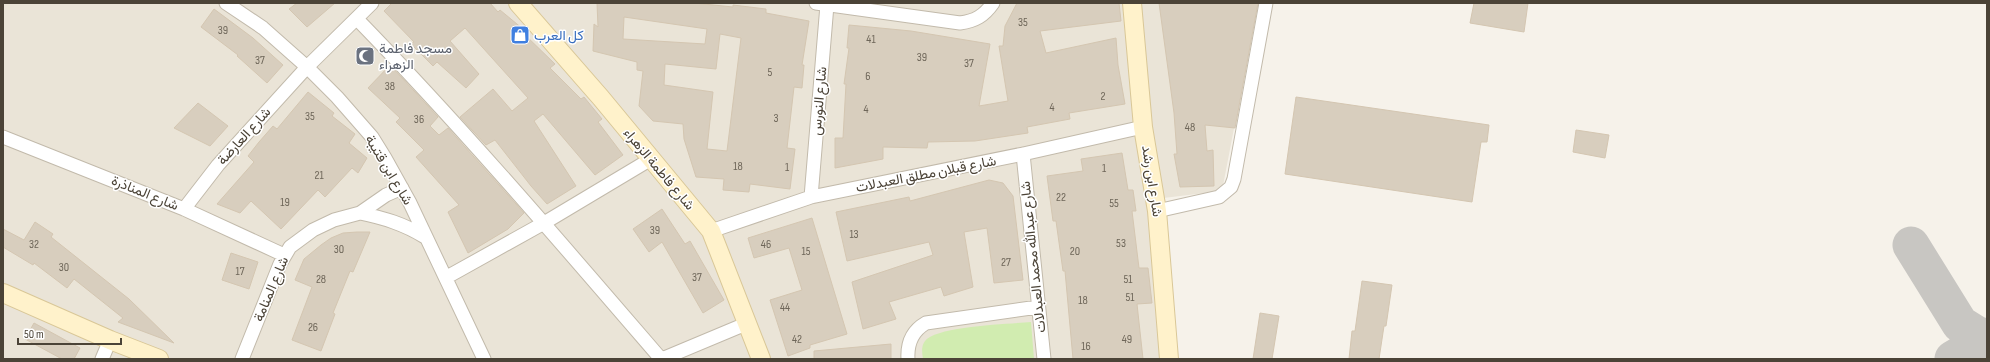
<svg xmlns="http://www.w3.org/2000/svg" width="1990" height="362" font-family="'Sofia Sans Condensed',Vazirmatn,sans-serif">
  <rect width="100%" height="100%" fill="#f6f2ea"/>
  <path fill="#eae4d7" d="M3,3h1255l-36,188 -67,8 12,160h-1164z"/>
  <path fill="#d1ecb0" d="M1031,322l3,37h-111c-1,-6 -2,-13 2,-18 11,-15 85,-17 106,-19z"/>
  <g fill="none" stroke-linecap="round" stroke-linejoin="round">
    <path stroke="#c8c6c2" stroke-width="37" d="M1911,245l49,79 16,10 11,4
      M1953,359l34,-20"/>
  </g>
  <path fill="#d8cebe" stroke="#d4c6b1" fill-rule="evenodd" d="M297,3h38l-28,24 -18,-18z
    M392,3h98l8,9 2,-2 23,19 -2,2 34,33 -5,4 31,31 3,-2 18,22 -4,3 25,33 -28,20 -52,-61 -9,7 42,65 -29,18 -16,-18 -36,-46 -9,5 -26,-28 33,-28 19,22 16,-13 -63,-70 -15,13 29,33 -13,14 -29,-26 -4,4 -22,-22 3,-2 -30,-31z
    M597,3h97l39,4v-2l33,4v4l43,8 -7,44h2l-2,23 -8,-1 -7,61 8,1 -5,40 -40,-5 -1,8 -26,-2 1,-11 -28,-2 -12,-38 -1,-15 -30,-3 -14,-15 4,-35 -6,-1v-8l-44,-11 1,-27 4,3zM624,17l83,12 -2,15 -82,-5zM720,34l21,4 -14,113 -20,-2 6,-57 -49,-7 1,-21 51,5z
    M1017,3h102l2,18 -81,10 6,22 70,-15 2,27 7,39 -56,9 1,6 -43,8 1,6 -53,8 -47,1 -1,6 -44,-1v12l-48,9v-30h8l3,-54h-2l5,-36h-2l2,-23 62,6 79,13 -11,62 29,-5 -9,-55h4l2,-20z
    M1159,3h99l-23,125 -30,-3 2,26 6,-1 1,36 -34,1 -6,-33h3l-3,-41z
    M1474,3h54l-4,29 -54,-9z
    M214,9l39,29 30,27 -16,18 -30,-27 1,-1 -37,-28z
    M390,65l48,52 -8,9 9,9 9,-7 76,85 -16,16 -40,24 -20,-41 11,-7 -43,-48 8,-7 -28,-28 4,-4 -32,-30z
    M308,92l26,21 -2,3 23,18 -6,9 18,15 -9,15 -6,-5 -27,29 -7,-7 -37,39 -30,-28 -11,12 -23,-9 37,-42 -6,-6 11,-14 14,-16 4,3z
    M1296,97l193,28 -2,17h-6l-9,60 -187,-28z
    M198,103l30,23 -18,20 -36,-18z
    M1576,130l33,5 -4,23 -32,-6z
    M1122,153l6,37h5l3,21h-4l7,57h9l4,35 -15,1 6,55h-70l-8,-88h-2l-7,-50h-3l-6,-45 36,-5 -2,-12z
    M989,180l14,3 10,13 10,84 -29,3 -7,-55 -23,4 9,55 -29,9 -3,-9 -52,15 7,17 -33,10 -11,-47 81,-27 -4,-13 -82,19 -11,-49 73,-15 1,4z
    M662,209l23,35 5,-3 34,59 -21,13 -41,-71 -13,10 -16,-23z
    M812,218l35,116 -37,11v3l-22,8 -18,-56 32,-10 -13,-42 -35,10 -6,-20z
    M35,222l18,12 -2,3 78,62 45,44 -56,-21 5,-4 -49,-39 -7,9 -33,-25 -1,2 -30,-18v-18l21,11z
    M357,232h13l-17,40 -3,-1 -17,42 2,1 -14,37 -29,-11 20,-53 -17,-7 9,-21 17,-14 10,-7 12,-5z
    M231,253l27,9 -9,27 -27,-9z
    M1362,281l30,4 -6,41h-2l-5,33h-30l3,-28h3z
    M1260,313l19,3 -7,43h-19z
    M34,323l46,25 -6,11h-12l-37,-20z
    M891,344v15h-77v-8z"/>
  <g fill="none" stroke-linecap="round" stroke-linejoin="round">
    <defs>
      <path id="street" d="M226,3l37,25 44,39 30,30 35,40 13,21 25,45 74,156
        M816,3l144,20c15,-2 24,-7 33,-20
        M357,19c106,109 205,225 304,340
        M3,137l181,72 100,46
        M1023,154l21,205
        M811,197l16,-192
        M184,209l34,-44 89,-98 65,-64
        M1157,211l62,-14 12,-10 3,-8 32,-176
        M360,213c24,5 44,11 65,24
        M711,231l100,-34 212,-43 120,-27
        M447,277l97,-54 107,-64
        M102,359l8,-19
        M242,359l38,-95 10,-17 23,-17 21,-10 26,-7 26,-18 16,-7
        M662,359l86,-36
        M908,359c-1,-16 4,-28 18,-36l112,-16"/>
      <path id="secondary" d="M518,3l83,95 110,133 50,128
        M1132,3l11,124 14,84 12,148
        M3,293l107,47 49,19"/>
    </defs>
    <use href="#street" stroke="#c2baab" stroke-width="15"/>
    <use href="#secondary" stroke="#d9c797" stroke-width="20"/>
    <use href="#street" stroke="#fff" stroke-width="13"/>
    <use href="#secondary" stroke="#fff2cb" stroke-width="18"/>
  </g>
  <defs>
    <symbol id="shop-square" viewBox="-11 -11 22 22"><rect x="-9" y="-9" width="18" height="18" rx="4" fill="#3f7fe0" stroke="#fff"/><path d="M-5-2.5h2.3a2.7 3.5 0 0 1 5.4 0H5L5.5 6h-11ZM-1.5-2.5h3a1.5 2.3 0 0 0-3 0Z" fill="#fff"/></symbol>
    <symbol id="mosque-square" viewBox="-11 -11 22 22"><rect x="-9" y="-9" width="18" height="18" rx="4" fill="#6b7280" stroke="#fff"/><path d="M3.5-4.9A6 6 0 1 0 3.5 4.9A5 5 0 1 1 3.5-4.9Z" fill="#fff"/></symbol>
  </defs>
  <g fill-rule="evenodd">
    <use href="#shop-square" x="509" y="24" width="22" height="22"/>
    <use href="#mosque-square" x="354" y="45" width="22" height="22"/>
  </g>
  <g text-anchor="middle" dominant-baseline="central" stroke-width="3" stroke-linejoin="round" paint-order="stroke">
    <g font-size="12" fill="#6e6659">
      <text x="1023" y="22">35</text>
      <text x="223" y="30">39</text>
      <text x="871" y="39">41</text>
      <text x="922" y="57">39</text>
      <text x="260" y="60">37</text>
      <text x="969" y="63">37</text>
      <text x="770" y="72">5</text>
      <text x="868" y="76">6</text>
      <text x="390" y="86">38</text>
      <text x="1103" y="96">2</text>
      <text x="1052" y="107">4</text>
      <text x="866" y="109">4</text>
      <text x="310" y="116">35</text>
      <text x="776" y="118">3</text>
      <text x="419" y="119">36</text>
      <text x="1190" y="127">48</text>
      <text x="738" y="166">18</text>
      <text x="787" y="167">1</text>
      <text x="1104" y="168">1</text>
      <text x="319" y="175">21</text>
      <text x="1061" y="197">22</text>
      <text x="285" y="202">19</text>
      <text x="1114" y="203">55</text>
      <text x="655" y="230">39</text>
      <text x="854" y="234">13</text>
      <text x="1121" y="243">53</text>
      <text x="34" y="244">32</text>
      <text x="766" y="244">46</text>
      <text x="339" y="249">30</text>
      <text x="806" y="251">15</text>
      <text x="1075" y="251">20</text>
      <text x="1006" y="262">27</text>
      <text x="64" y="267">30</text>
      <text x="240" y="271">17</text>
      <text x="697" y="277">37</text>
      <text x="321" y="279">28</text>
      <text x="1128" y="279">51</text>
      <text x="1130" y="297">51</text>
      <text x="1083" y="300">18</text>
      <text x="785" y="307">44</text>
      <text x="313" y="327">26</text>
      <text x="797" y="339">42</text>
      <text x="1127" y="339">49</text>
      <text x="1086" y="346">16</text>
    </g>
    <g font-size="14" fill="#366cbe" stroke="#fff" text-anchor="start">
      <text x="534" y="35">كل العرب</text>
    </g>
    <g font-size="14" fill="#5b616d" stroke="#fff" text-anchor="start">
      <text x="379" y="48">مسجد فاطمة<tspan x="379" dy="16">الزهراء</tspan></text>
    </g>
    <g font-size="14" fill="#4b4337" stroke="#fff">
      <text transform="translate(819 101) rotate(-85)">شارع النورس</text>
      <text transform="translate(244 136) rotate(-48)">شارع العارضة</text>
      <text transform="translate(659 169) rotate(50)">شارع فاطمة الزهراء</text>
      <text transform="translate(389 170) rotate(59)">شارع ابن قتيبة</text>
      <text transform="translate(926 174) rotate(-11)">شارع قبلان مطلق العبدلات</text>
      <text transform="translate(1152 181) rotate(81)">شارع ابن رشد</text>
      <text transform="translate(145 193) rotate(22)">شارع المناذرة</text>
      <text transform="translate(1033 257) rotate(-96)">شارع عبدالله محمد العبدلات</text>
      <text transform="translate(271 289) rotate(-67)">شارع المنامة</text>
    </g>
  </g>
  <rect width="1990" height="362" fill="none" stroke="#4b4337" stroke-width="8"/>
  <path d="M18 338v6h103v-6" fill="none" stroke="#4b4337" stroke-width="2"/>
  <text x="24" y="338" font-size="12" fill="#4b4337" stroke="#ffffff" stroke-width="3" paint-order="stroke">50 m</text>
</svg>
